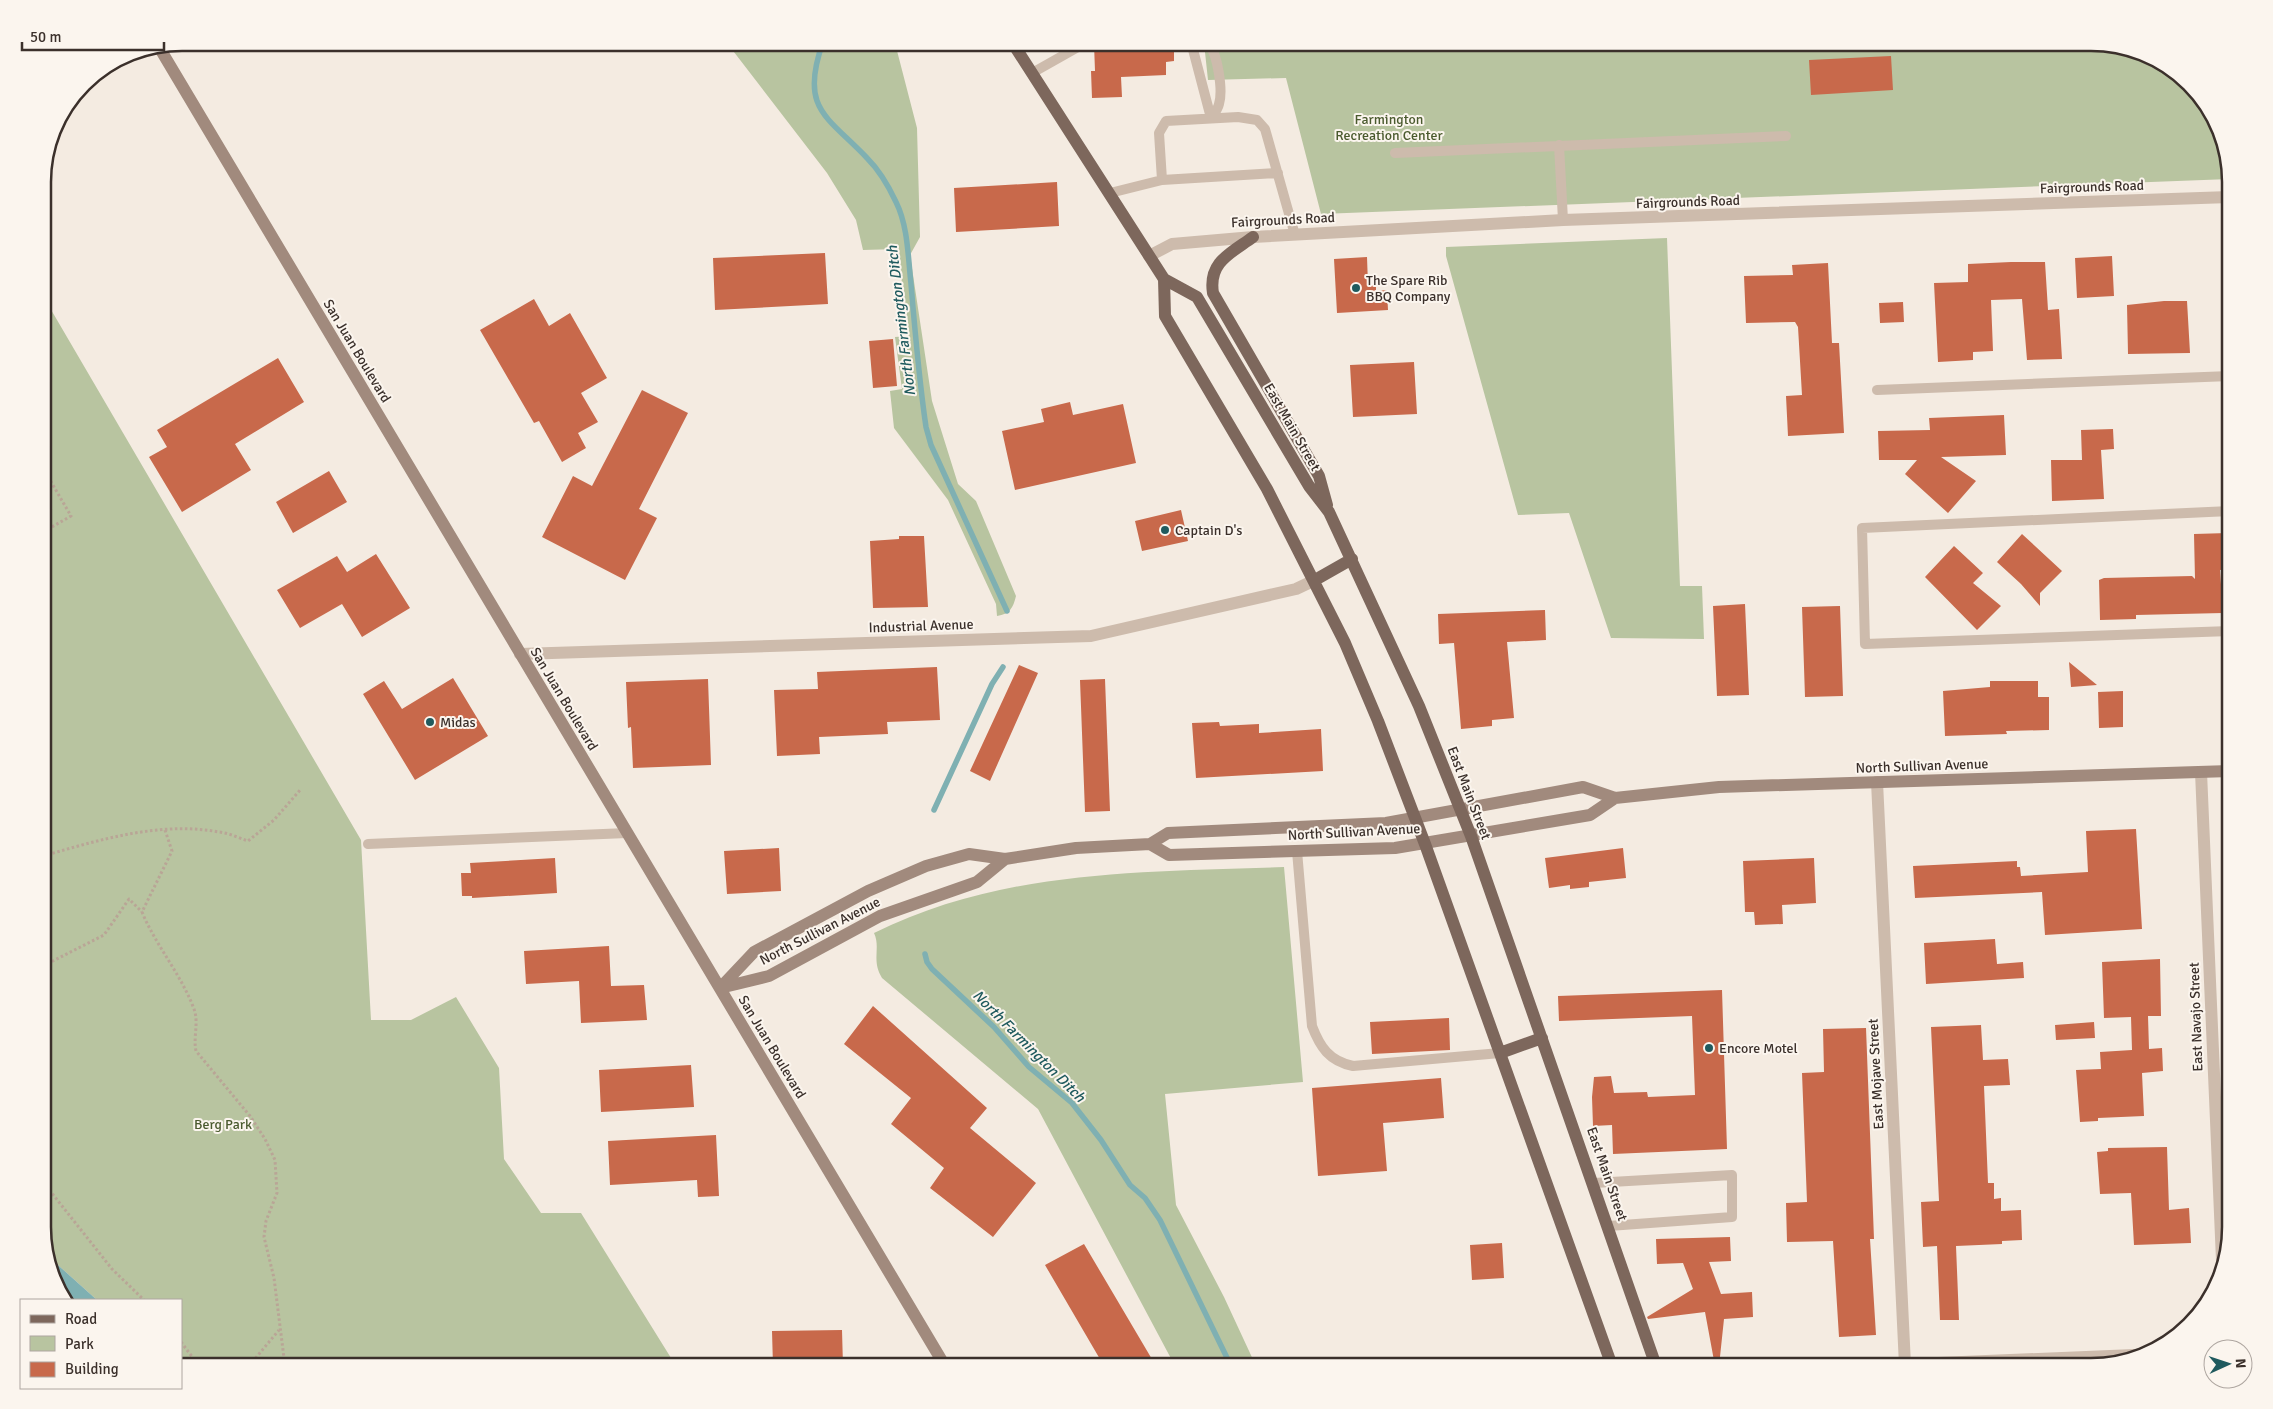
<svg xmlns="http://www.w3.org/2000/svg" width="2273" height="1409" font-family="Signika,sans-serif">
  <rect width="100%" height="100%" fill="#f4ebe1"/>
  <path fill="#b8c4a0" d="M727,43h168l22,85 3,109 -10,18 22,146 26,83 18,17 40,95c-3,12 -6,18 -19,20l-1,-12 -48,-104 -54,-72 -4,-37 12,-2 -7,-52 13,-1 -10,-87 -35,1 -7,-30 -29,-47z
    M1204,43h887l70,18 51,51 18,67 -909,35 -35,-136 -78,2z
    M1667,238l13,348h22l2,53 -93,-1 -42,-125 -51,2 -72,-259v-9z
    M43,296l318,544 10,180h40l45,-23 43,71 5,91 37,54h40l95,153h-494l-1,-66h-84l-48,-43 -6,-21z
    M1284,867l19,215 -138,12 11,111 48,92 32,69h-81l-137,-257 -156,-131c-11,-18 -1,-30 -8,-45 130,-64 269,-61 410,-66z"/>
  <path fill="#7fb0b2" d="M49,1257l48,43h-32l-4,-3z"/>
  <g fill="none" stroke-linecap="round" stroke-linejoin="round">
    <path stroke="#7fb0b2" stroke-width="5.5" d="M823,42c-24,67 4,74 44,116 12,12 22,29 29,44 12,24 12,55 15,82 4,48 8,96 15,143l5,18 76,166
      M934,810l58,-126 11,-17
      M925,954l2,8 5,7 62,58 35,40 43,36 29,37 29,45 15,13 15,22 71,146"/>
  </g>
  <path fill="#c8694b" d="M1130,42l44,2v17l-8,1v13l-45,2 1,20 -30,1 -1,-27h4l-1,-27z
    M1891,56l2,34 -82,5 -2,-35z
    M1057,182l2,44 -103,6 -2,-44z
    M825,253l3,51 -113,6 -2,-52z
    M2112,256l2,40 -37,2 -2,-40z
    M1367,257l1,28h8v6l11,-1 1,20 -51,3 -3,-54z
    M2011,262h34l3,48 11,-1 3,50 -35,1 -5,-61 -31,1 2,51 -20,1v8l-35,2 -4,-79 34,-1v-18z
    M1828,263l4,80h7l5,90 -56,3 -2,-40 16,-1 -4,-68 -3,-5 -49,1 -2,-47 49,-1 -1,-10z
    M534,299l15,27 21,-13 37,65 -26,15 17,29 -20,11 8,15 -24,14 -23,-41 -5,2 -54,-93z
    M2164,301h23l3,52 -62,1 -1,-49z
    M1903,302l1,20 -24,1 -1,-20z
    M893,339l4,47 -24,2 -4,-47z
    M278,358l26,44 -69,42 16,26 -69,42 -33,-55 18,-10 -10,-17z
    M1414,362l3,52 -64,3 -3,-52z
    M642,390l46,23 -49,96 18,9 -32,62 -83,-43 31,-61 19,10z
    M1070,402l3,13 50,-11 13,59 -121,27 -13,-59 42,-9 -3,-13z
    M2004,415l2,40 -65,2 35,24 -28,32 -43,-39 12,-14h-38l-1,-29 52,-1 -1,-12z
    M2113,429l1,20 -13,1 3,49 -52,2 -1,-41h31l-1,-30z
    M329,471l18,31 -54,31 -17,-31z
    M1181,510l7,31 -46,10 -7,-30z
    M2228,533l2,36 -10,1 3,43 -87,2v4l-36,1 -1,-40 5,-2 88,-2 3,3 -1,-45z
    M2022,534l40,37 -22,22v13l-19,-22 -24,-22z
    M899,536h25l4,71 -55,1 -3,-67 29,-2z
    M1954,546l29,27 -10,10 28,23 -24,24 -52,-53z
    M376,554l34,54 -48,29 -20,-33 -42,24 -23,-38 60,-34 10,16z
    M1745,604l4,91 -32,1 -4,-90z
    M1840,606l3,90 -38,1 -3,-90z
    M1545,610l1,30 -39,2 7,76 -22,2v6l-31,3 -7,-86 -15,1 -1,-30z
    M2069,662l28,23 -26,2z
    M1019,665l19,8 -48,108 -20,-10z
    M937,667l3,53 -53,2 1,12 -69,3 1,17 -43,2 -3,-66 44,-1 -1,-17z
    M453,678l35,58 -73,44 -52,-86 21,-13 18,28z
    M708,679l3,86 -78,3 -2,-41 -3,1 -2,-46z
    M1105,679l5,132 -25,1 -5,-132z
    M1990,681h48v16h11v33l-43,1 1,3 -62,2 -2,-45 47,-4z
    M2123,691v36l-24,1 -1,-36z
    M1219,722l1,4 39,-2v9l62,-4 2,42 -127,7 -4,-55z
    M2136,829l6,100 -97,6 -3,-43 -127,6 -2,-32 104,-5v6h3l1,9 67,-4 -2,-41z
    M779,848l2,43 -54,3 -3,-43z
    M1623,848l3,30 -37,4v5l-19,2v-4l-21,3 -4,-30z
    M555,858l2,35 -85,5v-2h-10l-1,-23h10l-1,-10z
    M1814,858l2,45 -34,2 1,19 -28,1 -1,-13h-9l-2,-51z
    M1995,939l2,25 26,-2 1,16 -98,6 -2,-41z
    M609,946l2,40 33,-1 3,35 -66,3 -2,-42 -53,3 -2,-33z
    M2160,959l1,57h-13l1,33 13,-1 1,23 -21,2 2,43 -46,2v3l-18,1 -4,-52 25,-1 -1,-17 32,-2 -1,-33 -27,1 -2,-56z
    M1722,990l5,159 -114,5 -1,-29 -19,1 -1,-29 2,-20 17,-1 3,17 33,-1 1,5 47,-2 -3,-79 -133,5 -1,-25z
    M873,1006l114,102 -17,20 66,55 -43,54 -63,-49 14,-20 -53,-44 20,-26 -67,-54z
    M1449,1018l1,32 -78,4 -2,-32z
    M2094,1022l1,16 -39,2 -1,-15z
    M1981,1025l2,35 25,-1 2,26 -26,1 4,97h6v16l7,-1v13l20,-1 1,30 -20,1v3l-46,2 3,74h-19l-3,-74 -14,1 -2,-45 18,-1 -8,-174z
    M1866,1028l8,211h-4l6,96 -37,2 -6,-96 -46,1 -1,-39 21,-1 -5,-129 22,-1 -1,-43z
    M691,1065l3,42 -93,5 -2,-42z
    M1441,1078l3,40 -61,5 4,48 -69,5 -6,-88z
    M716,1135l3,61 -21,1 -1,-17 -87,5 -2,-44z
    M2167,1147l2,63 20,-2 2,35 -57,2 -3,-52 -31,1 -3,-42 11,-1v-3z
    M1730,1237l1,24 -22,1 12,32 31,-2 1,25 -29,2 -5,47h-4l-10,-54 -57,7 -1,-2 46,-28 -10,-26 -26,1 -1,-25z
    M1502,1243l2,35 -32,2 -2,-35z
    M1084,1244l72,122h-52l-59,-101z
    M842,1330l1,36h-70l-1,-35z"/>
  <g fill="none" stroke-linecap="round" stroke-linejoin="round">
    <path stroke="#b9a596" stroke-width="3" stroke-dasharray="2.5 2.5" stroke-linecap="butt" d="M43,468l28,48 -28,16
      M165,830l7,21 -30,61c14,34 39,62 52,97 5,14 -1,28 2,42l54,65 15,23 10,21 2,33 -11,28 -2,16 10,41 11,88
      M43,856c56,-16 117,-35 176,-24 10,1 20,6 29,9l26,-21 27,-31
      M43,966l61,-31 25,-36 13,13
      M43,1182l69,87 32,31
      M181,1342l18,24
      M1214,1361l3,5
      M249,1366l30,-36"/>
    <path stroke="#cdbbac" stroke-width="10" d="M1191,42l20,76
      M1207,42c11,10 16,49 12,62 -1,5 -5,10 -8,14
      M1032,73l55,-31
      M1559,145l4,75
      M1395,153l391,-17
      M1162,180l116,-7
      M1110,193l52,-13 -3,-47 7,-12 72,-4 19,3 8,9 30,106
      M1877,390l353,-14
      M2230,511l-368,17 3,116 365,-13
      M368,844l259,-11
      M1297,851l15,175c8,21 17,35 41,40l147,-13
      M1594,1183l138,-8v42l-123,9"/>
    <path stroke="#cdbbac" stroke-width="12" d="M520,654l571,-18 205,-47 19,-9
      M2201,772l21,488
      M1877,782l28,583"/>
    <path stroke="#cdbbac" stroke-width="12" d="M1149,256l23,-12 81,-7 310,-17 667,-23
      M1866,1366l268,-11"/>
    <path stroke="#a18a7d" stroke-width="12" d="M159,47l786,1319
      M1150,844l19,11 226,-7 195,-33 25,-17
      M720,988l34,-36 114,-61 58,-25 43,-12 36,5 71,-11 74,-4 18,-11 218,-10 197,-36 32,11 104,-11 511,-16
      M720,988l49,-12 111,-60 97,-34 28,-23"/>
    <path stroke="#7d675c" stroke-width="12" d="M1012,42l152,237 33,18 112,189 20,26 90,194 52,130 185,530
      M1253,237c-22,16 -45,25 -40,56l106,183 8,29
      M1164,279l1,37 102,173 78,154 33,78 47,123 187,522
      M1315,580l37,-21
      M1500,1053l42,-15"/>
  </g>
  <g fill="#1f5a5e" stroke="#fbf5ee" stroke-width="2">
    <circle cx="1356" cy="288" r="5"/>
    <circle cx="1165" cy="530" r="5"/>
    <circle cx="430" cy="722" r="5"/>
    <circle cx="1709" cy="1048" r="5"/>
  </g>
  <g text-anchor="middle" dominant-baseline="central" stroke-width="4" stroke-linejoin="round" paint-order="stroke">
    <g font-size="14" fill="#4a5a2e" stroke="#fbf5ee">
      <text x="1389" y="119">Farmington<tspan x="1389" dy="16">Recreation Center</tspan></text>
      <text x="223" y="1124">Berg Park</text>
    </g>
    <g font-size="14" fill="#3b302b" stroke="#fbf5ee">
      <text transform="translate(2092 187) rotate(-2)">Fairgrounds Road</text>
      <text transform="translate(1688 202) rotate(-2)">Fairgrounds Road</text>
      <text transform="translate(1283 220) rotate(-3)">Fairgrounds Road</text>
      <text transform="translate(357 351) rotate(59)">San Juan Boulevard</text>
      <text transform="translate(1292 427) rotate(60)">East Main Street</text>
      <text transform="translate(921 626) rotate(-2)">Industrial Avenue</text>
      <text transform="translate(564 699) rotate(59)">San Juan Boulevard</text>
      <text transform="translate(1922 766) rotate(-2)">North Sullivan Avenue</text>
      <text transform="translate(1469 793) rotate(69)">East Main Street</text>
      <text transform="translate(1354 832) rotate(-3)">North Sullivan Avenue</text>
      <text transform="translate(820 931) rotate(-27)">North Sullivan Avenue</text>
      <text transform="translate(2196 1017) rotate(-92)">East Navajo Street</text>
      <text transform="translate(772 1047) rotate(59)">San Juan Boulevard</text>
      <text transform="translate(1876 1074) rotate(-93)">East Mojave Street</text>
      <text transform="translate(1607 1174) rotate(71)">East Main Street</text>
    </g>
    <g font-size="14" fill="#3b302b" stroke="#fbf5ee" text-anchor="start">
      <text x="1366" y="280">The Spare Rib<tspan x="1366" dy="16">BBQ Company</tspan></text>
      <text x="1175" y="530">Captain D's</text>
      <text x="440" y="722">Midas</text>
      <text x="1719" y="1048">Encore Motel</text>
    </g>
    <g font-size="15" font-style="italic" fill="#1f5a5e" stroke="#fbf5ee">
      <text transform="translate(901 321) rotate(-97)">North Farmington Ditch</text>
      <text transform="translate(1029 1046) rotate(45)">North Farmington Ditch</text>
    </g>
  </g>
  <path d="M0 0H2273V1409H0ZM182 51H2091A131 131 0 0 1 2222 182V1227A131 131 0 0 1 2091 1358H182A131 131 0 0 1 51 1227V182A131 131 0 0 1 182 51Z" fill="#fbf5ee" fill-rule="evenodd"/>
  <path fill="none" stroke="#3b302b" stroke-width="2.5" d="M182 51H2091A131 131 0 0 1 2222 182V1227A131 131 0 0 1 2091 1358H182A131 131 0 0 1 51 1227V182A131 131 0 0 1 182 51Z"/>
  <rect x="20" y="1299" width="162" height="90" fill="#fbf5ee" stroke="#aea6a0"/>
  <rect x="30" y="1315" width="25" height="8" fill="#7d675c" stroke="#aea6a0"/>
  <text x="65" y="1324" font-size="15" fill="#3b302b">Road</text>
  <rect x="30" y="1336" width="25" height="15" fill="#b8c4a0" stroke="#aea6a0"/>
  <text x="65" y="1349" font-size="15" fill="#3b302b">Park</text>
  <rect x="30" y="1362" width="25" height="15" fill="#c8694b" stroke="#aea6a0"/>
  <text x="65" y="1374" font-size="15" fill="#3b302b">Building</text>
  <g transform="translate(2228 1364) rotate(87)"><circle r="24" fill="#fbf5ee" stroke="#aea6a0"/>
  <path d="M0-4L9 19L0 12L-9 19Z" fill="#1f5a5e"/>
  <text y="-8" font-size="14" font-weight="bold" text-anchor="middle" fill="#3b302b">N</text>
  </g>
  <path d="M22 42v8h142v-8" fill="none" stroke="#3b302b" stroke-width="2.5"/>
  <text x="30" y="42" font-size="15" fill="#3b302b" stroke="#fbf5ee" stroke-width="4" paint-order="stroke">50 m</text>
</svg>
